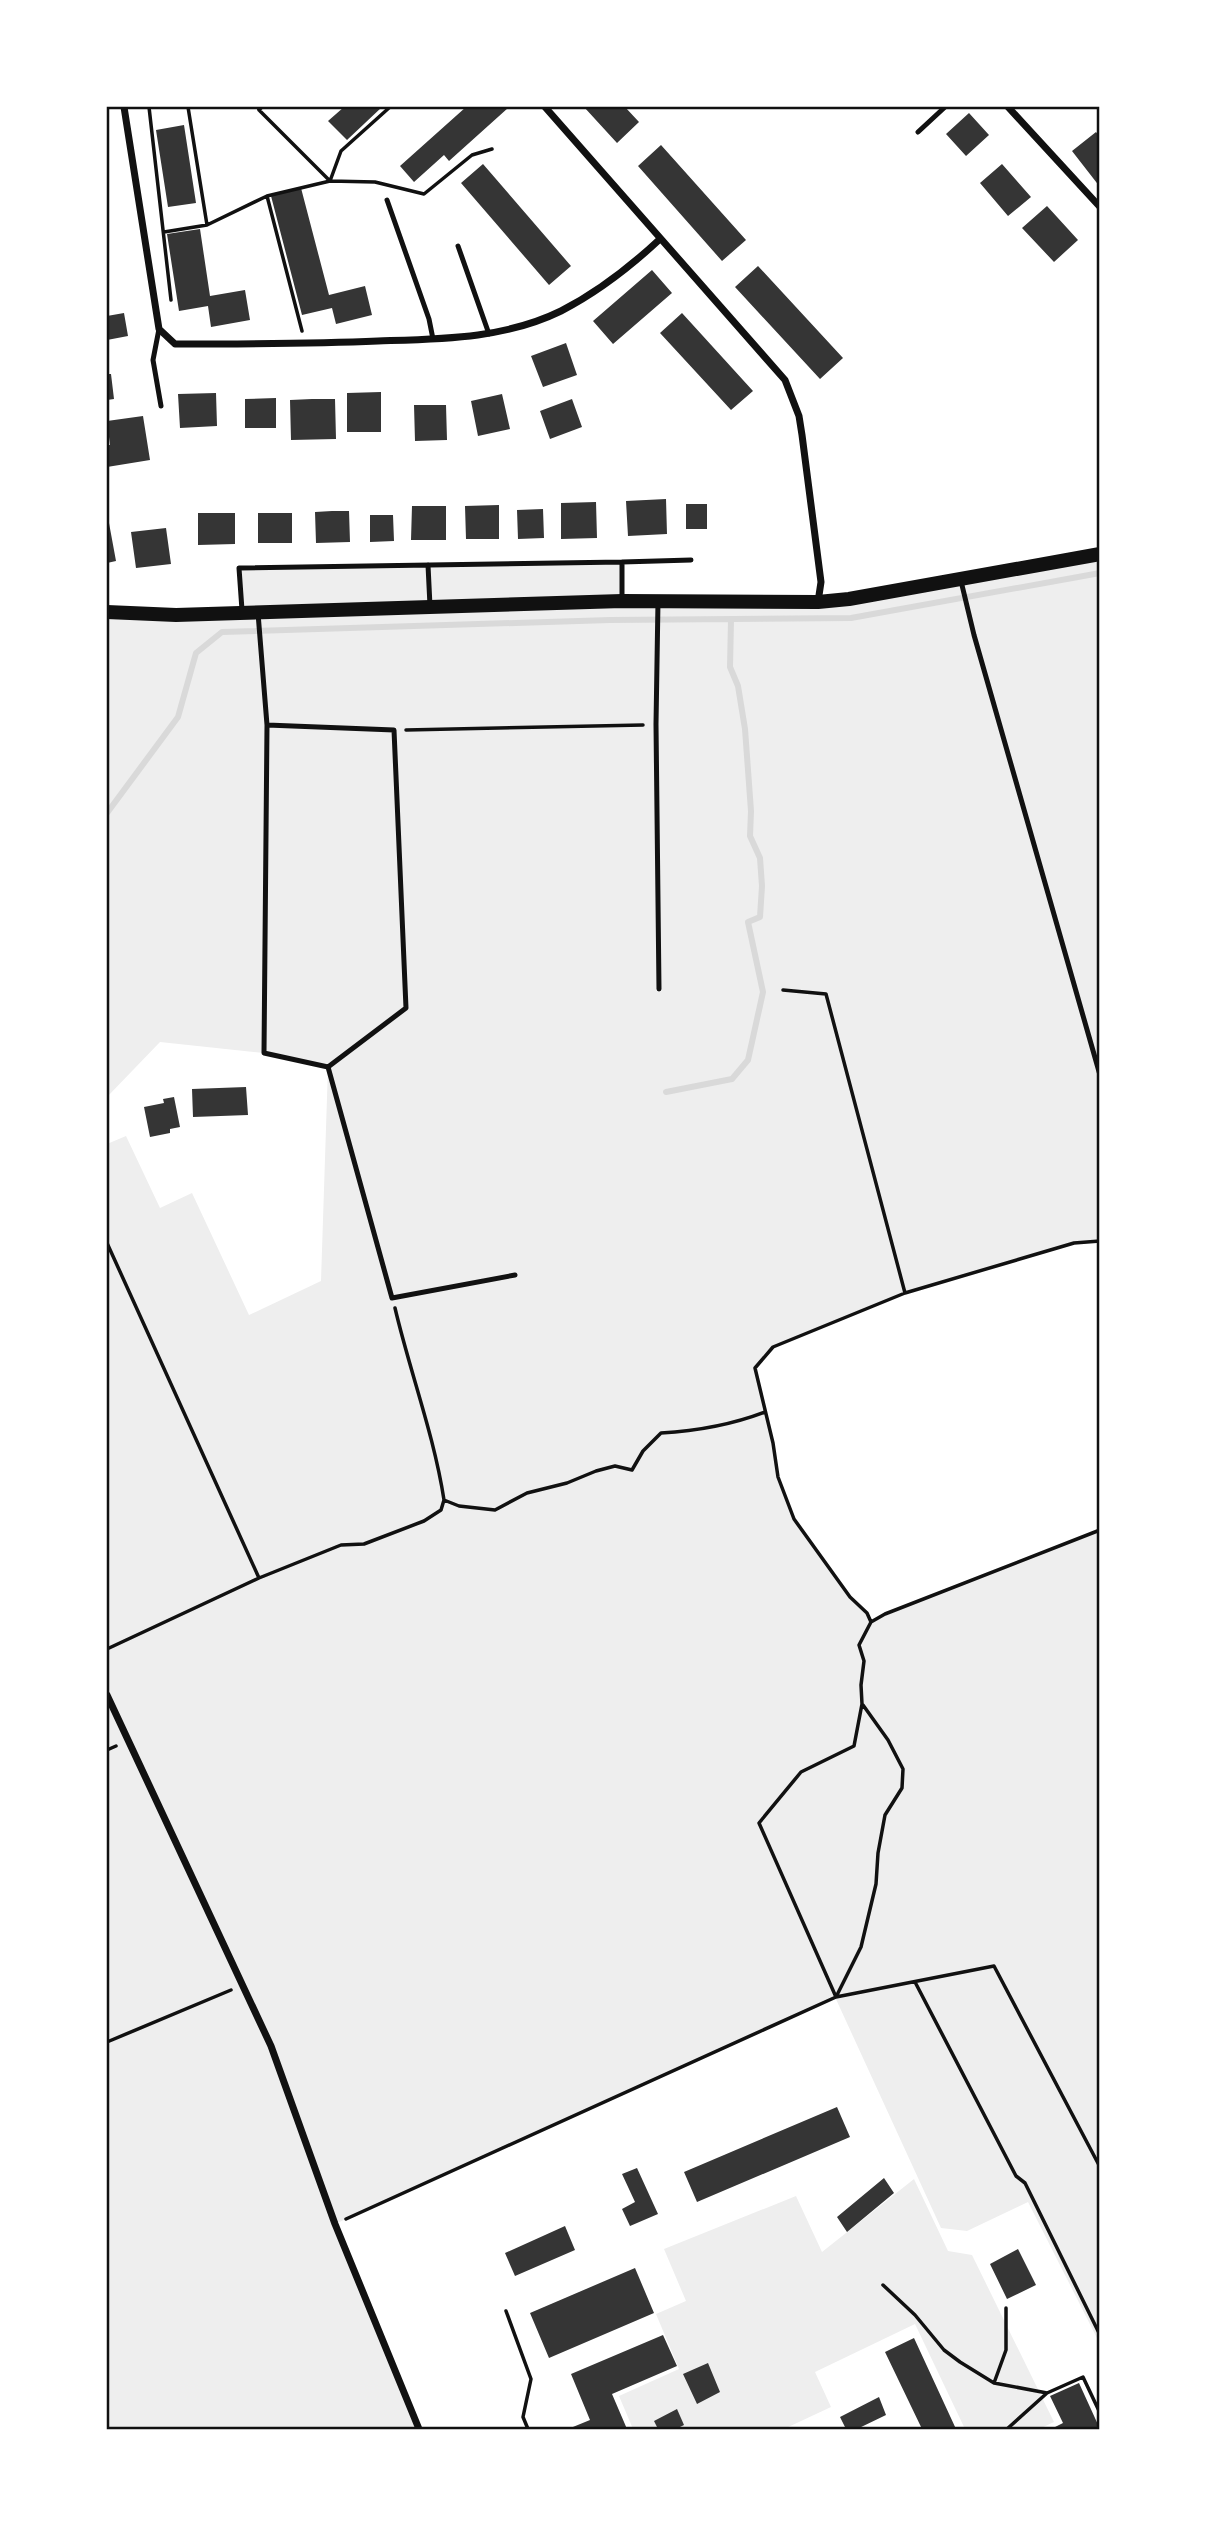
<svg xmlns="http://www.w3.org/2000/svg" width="1207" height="2536" font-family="'Golos Text',sans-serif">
  <rect width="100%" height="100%" fill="#fff"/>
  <path fill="#eee" d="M1100,554v687l-26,2 -169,50 -132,54 -18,21 18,75 5,34 16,42 56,78 17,16 4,9 119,-51 110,-41v814l-72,-142 -61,29 -26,-3 -106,-231 -500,227 84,205h-312v-1285l19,-8 34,72 32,-15 57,122 72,-34 7,-214 -64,-14 -104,-11 -53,55v-485l135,1 -3,-45 383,-6v38l196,2z
    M914,2179l34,72 24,4 82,167 -15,7h-74l-50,-105 -100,48 16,35 -47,22h-151l-14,-33 60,-27 -23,-55 30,-13 -22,-52 132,-53 26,56z"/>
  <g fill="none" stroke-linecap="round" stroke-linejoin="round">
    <path stroke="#d9d9d9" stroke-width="6" d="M107,813l71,-96 18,-64 26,-21 388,-12 241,-2 249,-45
      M666,1092l66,-13 16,-19 15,-68 -15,-70 12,-5 2,-31 -2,-28 -10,-22 1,-25 -6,-82 -7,-43 -8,-19 1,-47"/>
  </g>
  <path fill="#353535" d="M344,107h38l-35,33 -19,-19z
    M466,107l42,1 -59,53 -5,-6 -30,27 -14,-16z
    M584,107h41l14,15 -22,21z
    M969,113l20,22 -23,21 -20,-22z
    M184,125l12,78 -28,4 -12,-77z
    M1096,132l4,5v50l-28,-36z
    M661,145l85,95 -24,21 -84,-95z
    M483,164l88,102 -22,19 -88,-102z
    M1002,164l29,33 -23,19 -28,-33z
    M301,188l28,107 36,-9 7,29 -36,9 -4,-16 -30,7 -31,-119z
    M1047,206l31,34 -24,22 -32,-34z
    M200,229l10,67 35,-6 5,30 -39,7 -3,-21 -29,5 -12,-77z
    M758,266l85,92 -23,21 -85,-92z
    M652,270l20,23 -59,51 -20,-23z
    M124,313l4,23 -21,4v-24z
    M682,313l71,78 -22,19 -71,-77z
    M566,343l11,32 -34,12 -12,-31z
    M107,374h4l3,25 -7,1z
    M381,392v40h-34v-39z
    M216,393l1,33 -37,2 -2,-34z
    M502,394l8,35 -32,7 -7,-35z
    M276,398v30h-31v-29z
    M312,399h23l1,40 -45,1 -1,-40z
    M572,399l10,28 -32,12 -10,-28z
    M414,405h32l1,35 -32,1z
    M143,416l7,44 -43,7v-22h3l-3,-24z
    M666,499l1,35 -39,2 -2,-35z
    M596,502l1,36 -36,1v-36z
    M686,504h21v25h-21z
    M499,505v34h-33l-1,-33z
    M412,506h34v34h-35z
    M543,509l1,29 -26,1 -1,-29z
    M332,511h17l1,31 -34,1 -1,-31z
    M198,513h37v31l-37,1z
    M258,513h34v30h-34z
    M370,515h23l1,26 -24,1z
    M107,523h2l7,38 -9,2z
    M166,528l5,36 -35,4 -5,-36z
    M246,1087l2,28 -55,2 -1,-28z
    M174,1097l6,30 -10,2v4l-20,4 -6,-30 20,-4 -1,-4z
    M837,2107l13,30 -153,65 -13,-30z
    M637,2168l21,46 -28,12 -8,-17 13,-7 -13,-28z
    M884,2178l10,15 -47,39 -10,-15z
    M565,2226l10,24 -60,26 -10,-23z
    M1018,2249l18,36 -29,14 -17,-35z
    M635,2268l19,45 -105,45 -19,-45z
    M663,2335l14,31 -65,28 15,35h-59l22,-9 -19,-46z
    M914,2338l42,91h-34l-37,-77z
    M708,2363l12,29 -23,12 -14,-30z
    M1079,2383l21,46h-49l12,-6 -13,-27z
    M879,2397l7,18 -29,14h-11l-6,-12z
    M677,2409l7,16 -8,4h-18l-4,-8z"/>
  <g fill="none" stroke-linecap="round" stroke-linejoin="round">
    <path stroke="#111" stroke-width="3.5" d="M149,107l22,193
      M188,107l19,118 60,-29
      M258,107l1,3 3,-3
      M259,110l71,71 45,1 49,12 48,-39 20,-6
      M164,232l43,-7
      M302,331l-35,-135 63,-15 11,-30 49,-44
      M406,730l237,-5
      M783,990l43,4 79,299
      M107,1243l152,335
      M395,1308c15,64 39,127 49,192l15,6 36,4 32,-17 40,-10 29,-12 19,-5 17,4 11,-19 18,-18c36,-2 70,-8 104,-21
      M871,1622l-4,-9 -17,-16 -56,-78 -16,-42 -5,-34 -18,-75 18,-21 132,-54 169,-50 26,-2
      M107,1649l152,-71 82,-33 23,-1 60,-23 17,-11 3,-10
      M107,1750l9,-4
      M915,1982l101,194 9,7 75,152
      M836,1997l-77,-174 42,-51 53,-26 8,-42 -1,-19 3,-24 -5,-16 12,-23 14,-8 215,-84
      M836,1997l25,-50 15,-63 2,-31 7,-38 17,-27 1,-19 -15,-29 -25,-35
      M107,2042l124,-52
      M346,2219l490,-222 158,-31 106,201
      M883,2285l32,30 29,35 16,12 34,21 53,10
      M506,2311l25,68 -8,38 5,12
      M994,2383l12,-33v-42
      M1007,2429l40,-36 36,-16 17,36"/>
    <path stroke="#111" stroke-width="5" d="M918,132l27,-25
      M387,200l42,119 4,20
      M458,246l31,88
      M159,329l-6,31 8,46
      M622,562l69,-2
      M428,565l2,41
      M961,581l13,54 126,440
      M658,601l-2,123 3,265
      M242,610l-3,-42 383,-6v37
      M258,613l9,112 -3,328 64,14 78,-59 -12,-278 -127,-5
      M328,1067l64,231 123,-23"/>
    <path stroke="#111" stroke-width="7" d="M124,107l35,222 16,15c68,0 135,0 203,-3 63,-2 126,-2 183,-30 37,-19 69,-44 99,-72
      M545,107l240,273 14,36 3,19 19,147 -3,20
      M1008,107l92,100
      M107,1695l164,351 64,178 84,205"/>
    <path stroke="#111" stroke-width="14" d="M107,612l69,3 446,-14 196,1 31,-3 251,-45"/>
  </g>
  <rect width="1207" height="2536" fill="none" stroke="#ffffff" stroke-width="217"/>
  <rect x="108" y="108" width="990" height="2320" fill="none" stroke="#111" stroke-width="2.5"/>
</svg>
